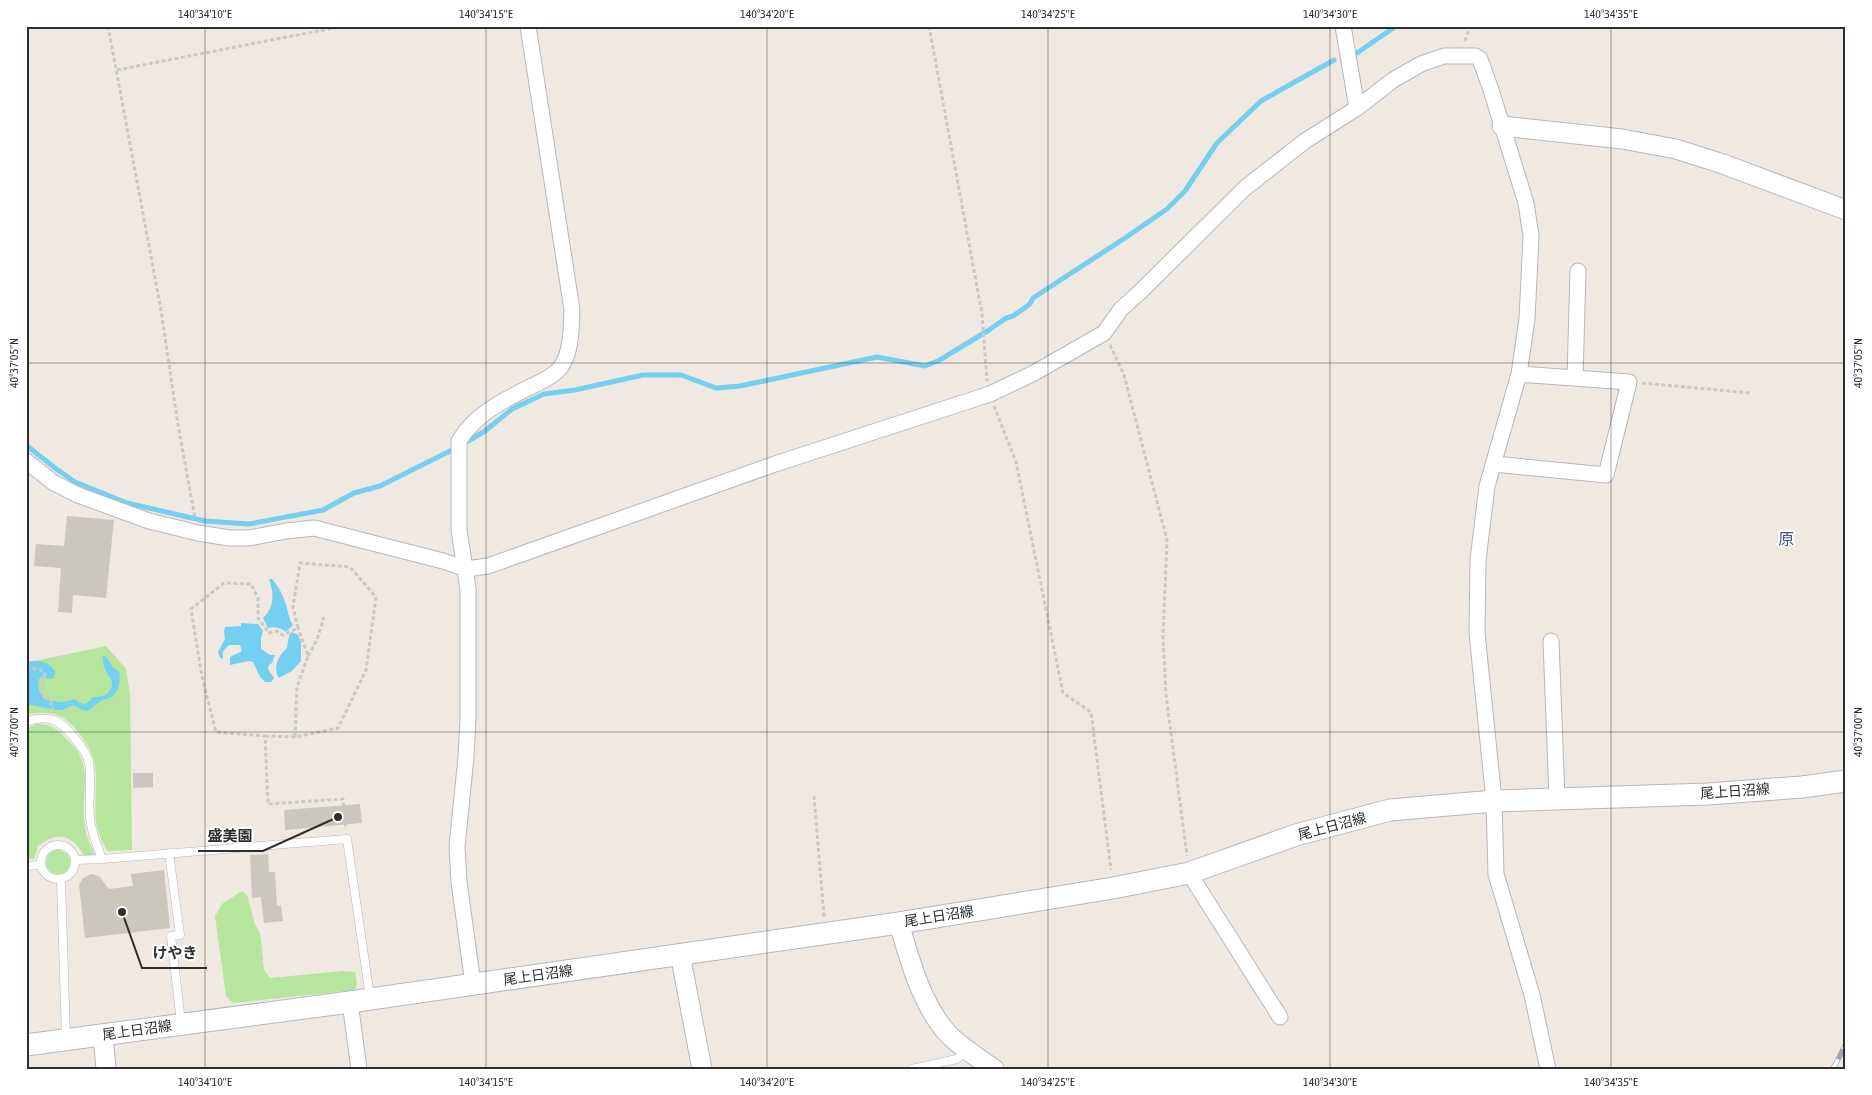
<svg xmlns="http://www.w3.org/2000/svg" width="1872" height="1095" font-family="'Asap Condensed','Noto Sans JP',sans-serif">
  <rect width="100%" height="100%" fill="#efe9e1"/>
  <path fill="#b6e59e" d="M106,646l20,23 4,25 2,156 -25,1c-3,-7 -8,-16 -10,-24 -4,-21 1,-42 -2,-62 -2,-16 -22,-45 -38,-50 -9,-3 -22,-3 -31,0v-52z
    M37,724c14,0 20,5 30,15 30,28 12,53 18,87 1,10 6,20 10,29l-11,1c-11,-22 -27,-25 -46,-10l-4,13h-8v-130z
    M46 862a12 12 0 1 1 24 0a12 12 0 1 1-24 0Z
    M242,891l5,4 8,29 5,9 4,37 6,8 73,-7 12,1 2,11 -2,7 -122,13 -7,-7 -11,-80 7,-12z"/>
  <path fill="#75cff0" d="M269,579h3c7,8 11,16 14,26 3,8 2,13 7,20l-7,7c-5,-4 -12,-6 -18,-4l-5,-10c12,-12 11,-24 6,-39z
    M241,623l17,1 5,7 -2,7v11l9,6h5l-3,8 -3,2 -1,4 6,9 -3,4h-6c-7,-6 -8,-12 -12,-20l-4,-1 -19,4v-8l12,-6 -2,-6h-11l-6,6v8l-3,-1 -2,-6 7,-13 -1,-8 1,-4 16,-1z
    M292,632l6,3 3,7v19l-9,10 -13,7c-7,-10 0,-23 8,-30l2,-13z
    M103,656h3l7,12 6,3c2,8 0,21 -7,26 -4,2 -8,2 -11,4 -11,6 -11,16 -27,4l-12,5h-6l-30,-6v-42c13,-2 21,-2 29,9l-1,7 -3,1 -9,-2 -4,3 1,11 6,9 18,2 12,-3 5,4 6,1 7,-7c11,1 20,-4 19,-16 -5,-7 -10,-17 -9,-25z"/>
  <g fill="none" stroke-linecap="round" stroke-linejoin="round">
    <path stroke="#75cff0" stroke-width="5" d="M1357,53l39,-27
      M463,444l22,-13 27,-22 32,-15 31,-4 68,-15h38l35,13 24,-2 137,-29 48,9 13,-5 51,-31 17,-12 7,-2 17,-12 3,-6 92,-60 42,-29 18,-18 32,-48 44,-42 73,-41
      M26,445l29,23 20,14 52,21 78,18 44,3 74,-14 31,-17 26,-7 76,-38"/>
  </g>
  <path fill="#cbc7bf" d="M67,516l47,4 -8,78 -33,-3 -1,18 -14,-1 3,-44 -27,-2 2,-22 28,2z
    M133,773h20v14l-20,1z
    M360,804l2,19 -77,7 -1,-20z
    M268,854l1,18h6l2,34 4,-1 2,16 -19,2 -3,-26 -9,1 -2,-43z
    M164,870l6,58 -85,10 -6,-53 4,-7 8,-4 8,2 10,13 24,-3 -2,-12z"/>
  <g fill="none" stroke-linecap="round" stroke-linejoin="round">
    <defs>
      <path id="service" d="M26,722c8,-3 18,-5 27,-2 12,3 34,31 36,43 3,18 -1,37 1,55 1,14 7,27 12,41l245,-20 23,158
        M41 862a17 17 0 1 1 34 0a17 17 0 1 1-34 0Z
        M169,853l11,82 -9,1 10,86
        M75,860l27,-1
        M26,866l14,-1
        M61,880l5,157
        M912,1069l45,-10 10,-8"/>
      <path id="minor" d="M1343,26l14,82
        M1575,378l3,-107
        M26,461l28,22 24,12 71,26 49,12 31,5h20l37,-7 28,-3 129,33 23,8 22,-3 287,-102 215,-70 44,-21 70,-40 17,-24 19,-17 105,-104 60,-47 52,-33 36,-28 28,-16 23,-8h31l5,3 11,31 35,113 5,33 -4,83 -8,55 -32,112 -9,74 -1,73 17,168 2,73 36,121 16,74
        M1494,464l112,11 23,-93 -110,-8
        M1551,641l6,157
        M1189,873l91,144
        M473,984l-14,-102 -2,-35 9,-90 2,-40v-128l-9,-59v-89c16,-27 45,-41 73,-55 9,-4 23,-11 29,-19 11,-17 10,-38 11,-57l-44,-284
        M350,1002l9,67"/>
      <path id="tertiary" d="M1502,126l120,13 54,10 47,15 123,46
        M899,923c11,38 23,84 51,113 13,12 29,23 44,33
        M680,954l22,115
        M103,1035l3,34"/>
      <path id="secondary" d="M26,1045l324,-43 549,-79 214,-35 76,-15 107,-38 94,-25 104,-9 214,-7 94,-7 44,-6"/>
    </defs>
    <use href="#service" stroke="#b4b7c1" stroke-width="9"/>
    <use href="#minor" stroke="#b4b7c1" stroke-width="17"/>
    <use href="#tertiary" stroke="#b4b7c1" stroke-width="21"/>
    <use href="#secondary" stroke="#b4b7c1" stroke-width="23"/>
    <path stroke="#c9c9c9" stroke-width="3" stroke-dasharray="4 2.5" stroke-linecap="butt" d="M108,26l53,284 17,115 17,93
      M929,26l53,288 5,67
      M1465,41l5,-15
      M117,70l227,-44
      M1110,345l14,30 43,165 -4,96 3,59 21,161
      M1642,383l108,10
      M994,406l22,56 47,231 28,19 20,158
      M308,656l9,-16 7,-23
      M26,667l15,3 4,5 -3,13 1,7 8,6 2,8
      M265,736l30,1 43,-9 28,-58 10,-73 -26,-30 -50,-4 -7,44 5,21 -15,7 -6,-4 -8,2 -11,-15v-20l-7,-14 -27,-1 -33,26 11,68 14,55 49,4 3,68 75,-5 3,30
      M295,737l2,-50 11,-31 -10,-28
      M814,796l10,121"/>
    <use href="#service" stroke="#fff" stroke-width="8"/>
    <use href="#minor" stroke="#fff" stroke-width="15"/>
    <use href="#tertiary" stroke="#fff" stroke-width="19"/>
    <use href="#secondary" stroke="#fff" stroke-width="21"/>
    <defs>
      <path id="rail" d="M1833,1069l13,-25"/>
    </defs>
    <use href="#rail" stroke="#a3a6b8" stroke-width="5.5"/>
    <use href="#rail" stroke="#fff" stroke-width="4" stroke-dasharray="11" stroke-linecap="butt"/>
  </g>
  <path fill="none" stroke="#2e2e2e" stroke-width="1" stroke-opacity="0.45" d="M205,26v1043M486,26v1043M767,26v1043M1048,26v1043M1330,26v1043M1611,26v1043M26,363h1820M26,732h1820"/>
  <g text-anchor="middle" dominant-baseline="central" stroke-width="4" stroke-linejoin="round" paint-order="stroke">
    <g font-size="14" fill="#2e2e2e" stroke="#fff">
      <text transform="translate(1735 791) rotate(-4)">尾上日沼線</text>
      <text transform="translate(1332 826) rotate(-15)">尾上日沼線</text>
      <text transform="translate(939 916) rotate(-9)">尾上日沼線</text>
      <text transform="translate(538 975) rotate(-8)">尾上日沼線</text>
      <text transform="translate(137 1030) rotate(-8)">尾上日沼線</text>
    </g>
    <g font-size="16" fill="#4d5680" stroke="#fff">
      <text x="1786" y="539">原</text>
    </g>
  </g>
  <path fill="none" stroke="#2e2e2e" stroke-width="2" d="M338 817L263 851H198M122 912L142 968H207"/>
  <g fill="#2e2e2e" stroke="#fff" stroke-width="2">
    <circle cx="338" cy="817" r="5"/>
    <circle cx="122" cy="912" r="5"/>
  </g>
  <g font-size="15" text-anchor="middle" font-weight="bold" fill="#2e2e2e" stroke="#fff" stroke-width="4" stroke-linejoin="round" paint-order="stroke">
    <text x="230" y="841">盛美園</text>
    <text x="175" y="958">けやき</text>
  </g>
  <rect width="1872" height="1095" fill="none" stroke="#ffffff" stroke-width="55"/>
  <rect x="28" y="28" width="1816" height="1040" fill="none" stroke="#2e2e2e" stroke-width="2"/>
  <g font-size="12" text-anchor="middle" fill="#2e2e2e">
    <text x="205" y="18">140°34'10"E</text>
    <text x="486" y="18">140°34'15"E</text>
    <text x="767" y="18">140°34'20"E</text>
    <text x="1048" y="18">140°34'25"E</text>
    <text x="1330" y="18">140°34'30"E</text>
    <text x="1611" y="18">140°34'35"E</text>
    <text transform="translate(14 363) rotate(-90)" y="4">40°37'05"N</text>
    <text transform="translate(1858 363) rotate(-90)" y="4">40°37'05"N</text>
    <text transform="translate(14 732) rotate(-90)" y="4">40°37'00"N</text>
    <text transform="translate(1858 732) rotate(-90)" y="4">40°37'00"N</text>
    <text x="205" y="1086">140°34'10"E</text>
    <text x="486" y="1086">140°34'15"E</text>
    <text x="767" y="1086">140°34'20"E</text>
    <text x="1048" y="1086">140°34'25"E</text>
    <text x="1330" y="1086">140°34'30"E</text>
    <text x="1611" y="1086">140°34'35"E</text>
  </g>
</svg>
